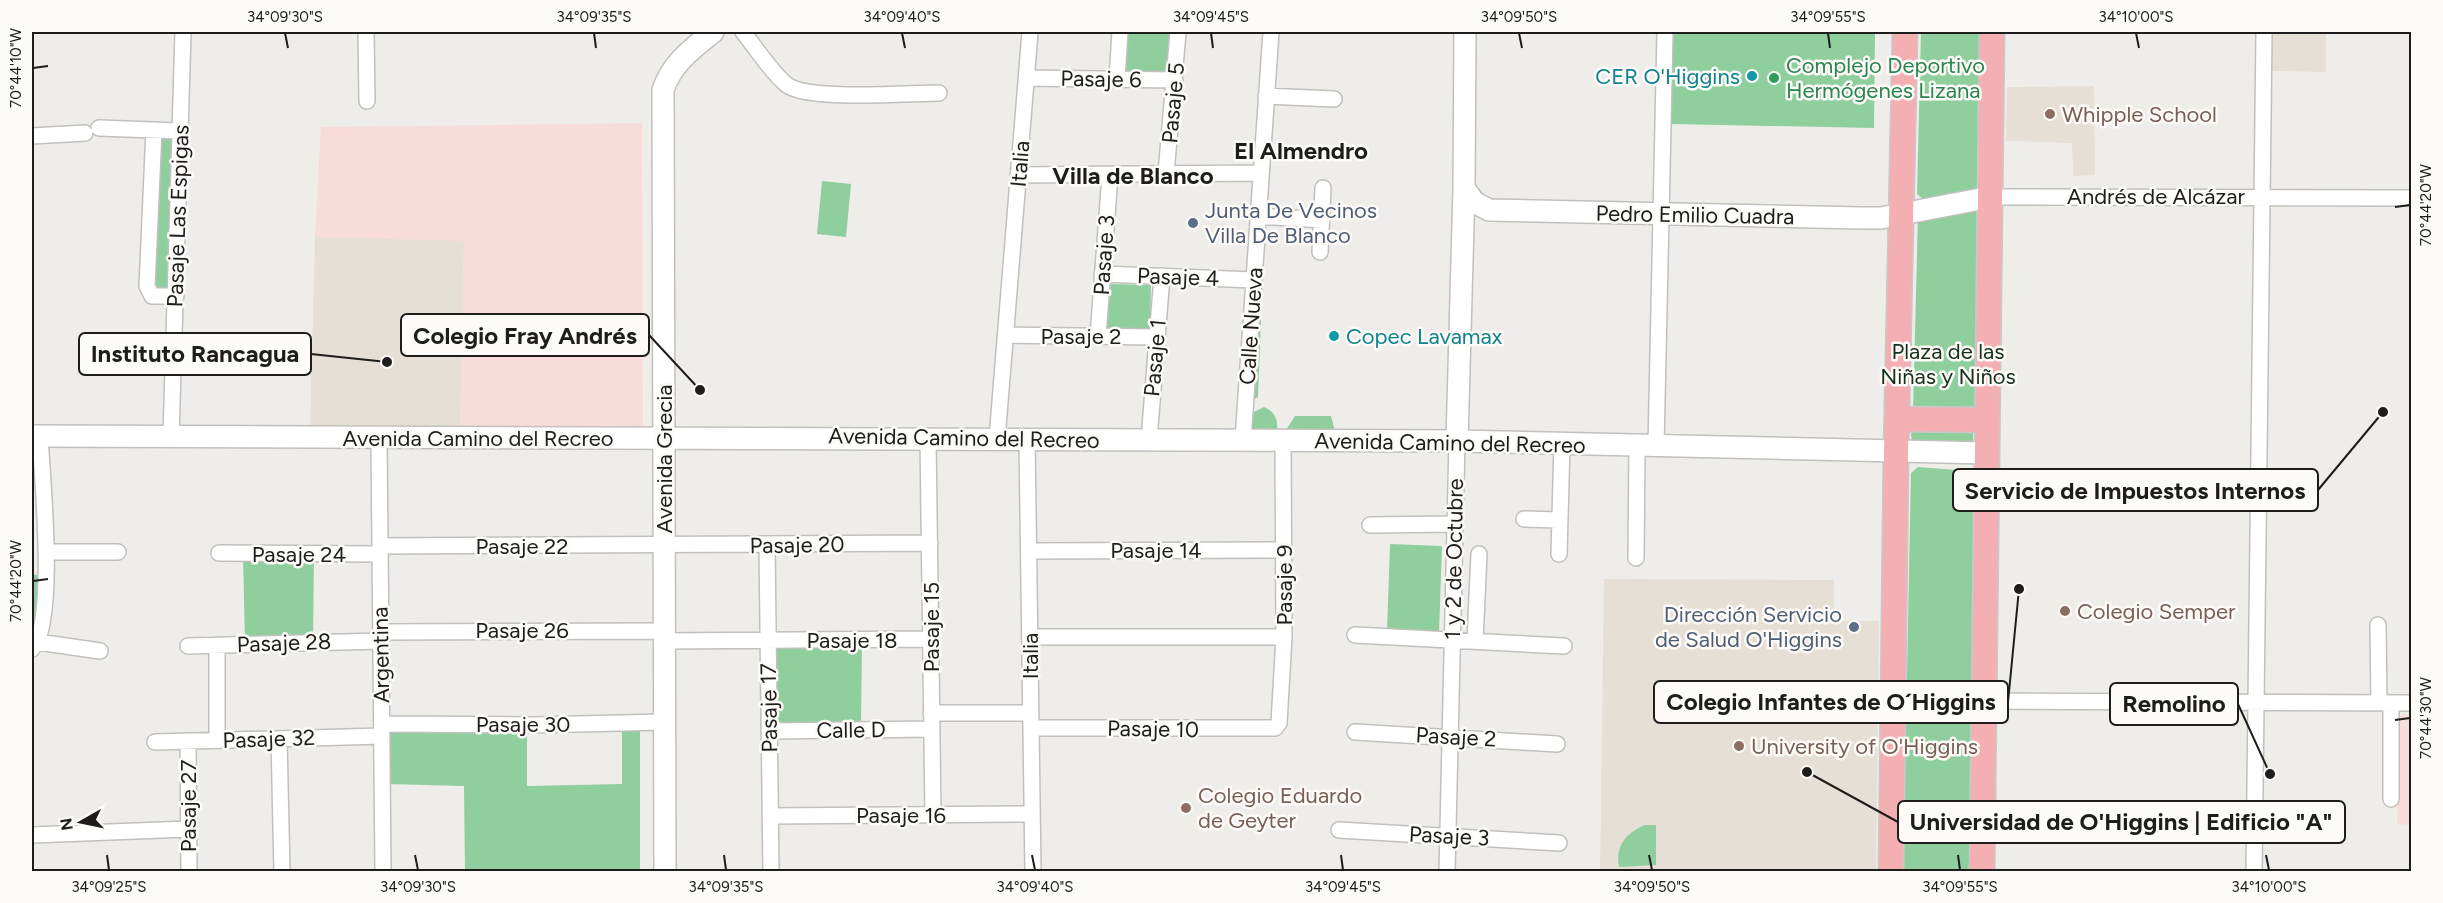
<svg xmlns="http://www.w3.org/2000/svg" width="2443" height="903" font-family="Figtree,sans-serif">
  <rect width="100%" height="100%" fill="#efedea"/>
  <path fill="#f7dcd9" d="M642,123l1,304 -183,4 4,-189 -149,-5 6,-110z
    M2399,715l12,1v109l-14,-1z"/>
  <path fill="#e6dfd6" d="M2270,32h56v40l-57,-1z
    M2094,86l1,89 -22,1 -1,-33 -66,-2 1,-54z
    M315,237l149,4 -4,190 -150,-4z
    M1604,579l230,1v41h45l-3,250 -276,1z"/>
  <path fill="#8fcf9e" d="M1123,32h50l-3,45 -49,-3z
    M1673,32h202l-1,96 -203,-4z
    M1921,32h66l-5,157 -58,11 -7,-6z
    M154,130l26,1 -4,165 -28,-5z
    M822,181l29,3 -5,53 -29,-3z
    M1986,204l-9,206 -64,2 5,-198z
    M1108,284l43,1 -1,46 -43,-2z
    M1254,313l7,7 -3,77 -10,6z
    M1264,407c11,5 14,12 13,24h-32l1,-15z
    M1295,416h36l4,15 -49,-1z
    M1913,430l60,1v14l-61,-3 -1,-8z
    M1918,467l52,4 8,4 -3,396 -72,1 8,-399z
    M1390,544l52,2 -3,87 -52,-2z
    M243,553l71,1 -1,89 -68,2z
    M45,574l-2,74 -11,11v-84z
    M772,642h90l-1,82 -89,-1z
    M622,729h18v142h-175l-1,-85 -77,-2v-54h140v56l95,-2z
    M1645,825h11v40l-37,2c-4,-21 7,-34 26,-42z"/>
  <g fill="none" stroke-linecap="round" stroke-linejoin="round">
    <defs>
      <path id="street" d="M366,32l1,69
        M743,32c14,17 27,39 44,53 21,16 122,8 152,8
        M1027,78l148,2
        M1117,79l3,-47
        M1266,96l68,3
        M99,128l81,3
        M154,130l-7,156 5,10h24
        M32,136l53,-3
        M1166,174l12,-142
        M1019,175l242,-2
        M1991,197l421,1
        M1258,216l64,4
        M1320,252l3,-64
        M1102,274l152,6
        M1006,335l151,2
        M1098,336l12,-161
        M171,437l12,-405
        M379,438l4,434
        M928,438l5,377
        M997,439l33,-407
        M1027,440l6,432
        M1149,440l13,-164
        M1243,440l28,-408
        M1656,446l9,-414
        M1524,519l36,1
        M1370,525l84,-1
        M767,545l4,327
        M380,546l550,-3
        M1029,551l255,-1
        M46,552h72
        M219,553l161,1
        M1559,554l3,-110
        M1636,558l1,-112
        M2378,625l1,78
        M381,632l283,-1
        M1355,635l209,11
        M1030,637h254
        M664,641l267,-2
        M1475,641l4,-87
        M38,642l62,9
        M188,646l193,-5
        M32,649c25,-26 10,-172 8,-213
        M1984,701l428,2
        M931,713h99
        M382,724l150,1 133,-3
        M1031,728h244l4,-5 5,-86 -1,-196
        M769,731l163,-2
        M1355,732l202,12
        M279,739l3,133
        M217,740v-95
        M188,741l1,131
        M155,742l227,-6
        M2391,799v-96
        M770,816l262,-2
        M1339,830l220,13
        M32,835l156,-6
        M1447,872l10,-431
        M2254,872c5,-281 6,-561 10,-840"/>
      <path id="secondary" d="M1464,188l10,14 15,8 373,8h19l110,-21
        M32,436l1425,5 529,12
        M1457,441l7,-253 1,-156
        M665,872l-2,-782c9,-27 29,-41 50,-58"/>
      <path id="primary" d="M1897,419l90,1
        M1891,872l5,-419 9,-421
        M1982,872l10,-840"/>
    </defs>
    <use href="#street" stroke="#c2c0bd" stroke-width="18"/>
    <use href="#secondary" stroke="#c2c0bd" stroke-width="24"/>
    <use href="#primary" stroke="#c9c9c9" stroke-width="27"/>
    <use href="#street" stroke="#fff" stroke-width="15"/>
    <use href="#secondary" stroke="#fff" stroke-width="21"/>
    <use href="#primary" stroke="#f4afb2" stroke-width="24"/>
  </g>
  <path fill="none" stroke="#1e1d1c" stroke-width="2" d="M285,33l3,15M594,33l2,15M902,33l3,15M1211,33l2,15M1519,33l3,15M1828,33l2,15M2136,33l3,15M33,68l15,-2M2395,207l15,-2M33,581l15,-2M2395,720l15,-2M107,855l2,15M415,855l3,15M724,855l2,15M1032,855l3,15M1341,855l2,15M1649,855l3,15M1958,855l2,15M2266,855l3,15"/>
  <g fill="#0f9aa8" stroke="#fdfaf7" stroke-width="2">
    <circle cx="1752" cy="76" r="6"/>
    <circle cx="1334" cy="336" r="6"/>
  </g>
  <circle fill="#2e9e5b" stroke="#fdfaf7" stroke-width="2" cx="1774" cy="78" r="6"/>
  <g fill="#8d6e63" stroke="#fdfaf7" stroke-width="2">
    <circle cx="2050" cy="114" r="6"/>
    <circle cx="2065" cy="611" r="6"/>
    <circle cx="1739" cy="746" r="6"/>
    <circle cx="1186" cy="808" r="6"/>
  </g>
  <g fill="#5c6f8a" stroke="#fdfaf7" stroke-width="2">
    <circle cx="1193" cy="223" r="6"/>
    <circle cx="1854" cy="627" r="6"/>
  </g>
  <g text-anchor="middle" dominant-baseline="central" stroke-width="5" stroke-linejoin="round" paint-order="stroke">
    <g font-size="22" fill="#27864d" stroke="#fdfaf7" text-anchor="start">
      <text x="1786" y="65">Complejo Deportivo<tspan x="1786" dy="25">Hermógenes Lizana</tspan></text>
    </g>
    <g font-size="22" fill="#0d838f" stroke="#fdfaf7" text-anchor="end">
      <text x="1740" y="76">CER O'Higgins</text>
      <text x="1346" y="336" text-anchor="start">Copec Lavamax</text>
    </g>
    <g font-size="22" fill="#1e1d1c" stroke="#fdfaf7">
      <text transform="translate(1101 79) rotate(1)">Pasaje 6</text>
      <text transform="translate(1173 103) rotate(-85)">Pasaje 5</text>
      <text transform="translate(1020 164) rotate(-85)">Italia</text>
      <text x="2156" y="196">Andrés de Alcázar</text>
      <text transform="translate(1695 215) rotate(1)">Pedro Emilio Cuadra</text>
      <text transform="translate(178 216) rotate(-88)">Pasaje Las Espigas</text>
      <text transform="translate(1104 255) rotate(-86)">Pasaje 3</text>
      <text transform="translate(1178 277) rotate(2)">Pasaje 4</text>
      <text transform="translate(1251 326) rotate(-86)">Calle Nueva</text>
      <text x="1081" y="336">Pasaje 2</text>
      <text transform="translate(1155 358) rotate(-85)">Pasaje 1</text>
      <text x="478" y="438">Avenida Camino del Recreo</text>
      <text transform="translate(964 438) rotate(1)">Avenida Camino del Recreo</text>
      <text transform="translate(1450 443) rotate(1)">Avenida Camino del Recreo</text>
      <text transform="translate(664 459) rotate(-90)">Avenida Grecia</text>
      <text transform="translate(797 545) rotate(-1)">Pasaje 20</text>
      <text x="522" y="546">Pasaje 22</text>
      <text x="1156" y="550">Pasaje 14</text>
      <text x="299" y="554">Pasaje 24</text>
      <text transform="translate(1454 559) rotate(-89)">1 y 2 de Octubre</text>
      <text transform="translate(1284 585) rotate(-90)">Pasaje 9</text>
      <text transform="translate(931 627) rotate(-90)">Pasaje 15</text>
      <text x="522" y="630">Pasaje 26</text>
      <text x="852" y="640">Pasaje 18</text>
      <text transform="translate(284 643) rotate(-2)">Pasaje 28</text>
      <text transform="translate(381 655) rotate(-91)">Argentina</text>
      <text transform="translate(1030 656) rotate(-90)">Italia</text>
      <text transform="translate(769 708) rotate(-91)">Pasaje 17</text>
      <text x="523" y="724">Pasaje 30</text>
      <text transform="translate(1153 729) rotate(1)">Pasaje 10</text>
      <text transform="translate(851 730) rotate(-1)">Calle D</text>
      <text transform="translate(1456 737) rotate(3)">Pasaje 2</text>
      <text transform="translate(269 739) rotate(-2)">Pasaje 32</text>
      <text transform="translate(188 806) rotate(-90)">Pasaje 27</text>
      <text x="901" y="815">Pasaje 16</text>
      <text transform="translate(1449 836) rotate(3)">Pasaje 3</text>
    </g>
    <g font-size="22" fill="#785e54" stroke="#fdfaf7" text-anchor="start">
      <text x="2062" y="114">Whipple School</text>
      <text x="2077" y="611">Colegio Semper</text>
      <text x="1751" y="746">University of O'Higgins</text>
      <text x="1198" y="795">Colegio Eduardo<tspan x="1198" dy="25">de Geyter</tspan></text>
    </g>
    <g font-size="22" fill="#4e5e75" stroke="#fdfaf7" text-anchor="start">
      <text x="1205" y="210">Junta De Vecinos<tspan x="1205" dy="25">Villa De Blanco</tspan></text>
      <text x="1842" y="614" text-anchor="end">Dirección Servicio<tspan x="1842" dy="25">de Salud O'Higgins</tspan></text>
    </g>
    <g font-size="22" fill="#13321c" stroke="#fdfaf7">
      <text x="1948" y="351">Plaza de las<tspan x="1948" dy="25">Niñas y Niños</tspan></text>
    </g>
    <g font-size="24" font-weight="bold" fill="#1e1d1c" stroke="#fdfaf7">
      <text x="1301" y="150">El Almendro</text>
      <text x="1133" y="175">Villa de Blanco</text>
    </g>
  </g>
  <path fill="none" stroke="#1e1d1c" stroke-width="2" d="M700 390L649 335M387 362L311 354M2383 412L2318 490M2019 589L2008 702M2270 774L2238 704M1807 772L1898 822"/>
  <g fill="#1e1d1c" stroke="#fdfaf7" stroke-width="2">
    <circle cx="700" cy="390" r="6"/>
    <circle cx="387" cy="362" r="6"/>
    <circle cx="2383" cy="412" r="6"/>
    <circle cx="2019" cy="589" r="6"/>
    <circle cx="2270" cy="774" r="6"/>
    <circle cx="1807" cy="772" r="6"/>
  </g>
  <g fill="#fdfaf7" stroke="#1e1d1c" stroke-width="2">
    <rect x="401" y="314" width="248" height="42" rx="6"/>
    <rect x="79" y="333" width="232" height="42" rx="6"/>
    <rect x="1953" y="469" width="365" height="42" rx="6"/>
    <rect x="1654" y="681" width="354" height="42" rx="6"/>
    <rect x="2110" y="683" width="128" height="42" rx="6"/>
    <rect x="1898" y="801" width="447" height="42" rx="6"/>
  </g>
  <g font-size="24" text-anchor="middle" font-weight="bold" fill="#1e1d1c">
    <text x="525" y="344">Colegio Fray Andrés</text>
    <text x="195" y="362">Instituto Rancagua</text>
    <text x="2135" y="499">Servicio de Impuestos Internos</text>
    <text x="1831" y="710">Colegio Infantes de O´Higgins</text>
    <text x="2174" y="712">Remolino</text>
    <text x="2121" y="830">Universidad de O'Higgins | Edificio "A"</text>
  </g>
  <rect width="2443" height="903" fill="none" stroke="#fdfaf7" stroke-width="66"/>
  <g transform="translate(81 822) rotate(261)" stroke="#fdfaf7" stroke-width="4.5" paint-order="stroke">
  <path d="M0-4.5L10 22L0 15L-10 22Z" fill="#1e1d1c"/>
  <text y="-9" font-size="16" font-weight="bold" text-anchor="middle" fill="#1e1d1c">N</text>
  </g>
  <rect x="33" y="33" width="2377" height="837" fill="none" stroke="#1e1d1c" stroke-width="2"/>
  <g font-size="15" text-anchor="middle" fill="#1e1d1c">
    <text x="285" y="22">34°09'30"S</text>
    <text x="594" y="22">34°09'35"S</text>
    <text x="902" y="22">34°09'40"S</text>
    <text x="1211" y="22">34°09'45"S</text>
    <text x="1519" y="22">34°09'50"S</text>
    <text x="1828" y="22">34°09'55"S</text>
    <text x="2136" y="22">34°10'00"S</text>
    <text transform="translate(16 68) rotate(-90)" y="5">70°44'10"W</text>
    <text transform="translate(2426 205) rotate(-90)" y="5">70°44'20"W</text>
    <text transform="translate(16 581) rotate(-90)" y="5">70°44'20"W</text>
    <text transform="translate(2426 718) rotate(-90)" y="5">70°44'30"W</text>
    <text x="109" y="892">34°09'25"S</text>
    <text x="418" y="892">34°09'30"S</text>
    <text x="726" y="892">34°09'35"S</text>
    <text x="1035" y="892">34°09'40"S</text>
    <text x="1343" y="892">34°09'45"S</text>
    <text x="1652" y="892">34°09'50"S</text>
    <text x="1960" y="892">34°09'55"S</text>
    <text x="2269" y="892">34°10'00"S</text>
  </g>
</svg>
